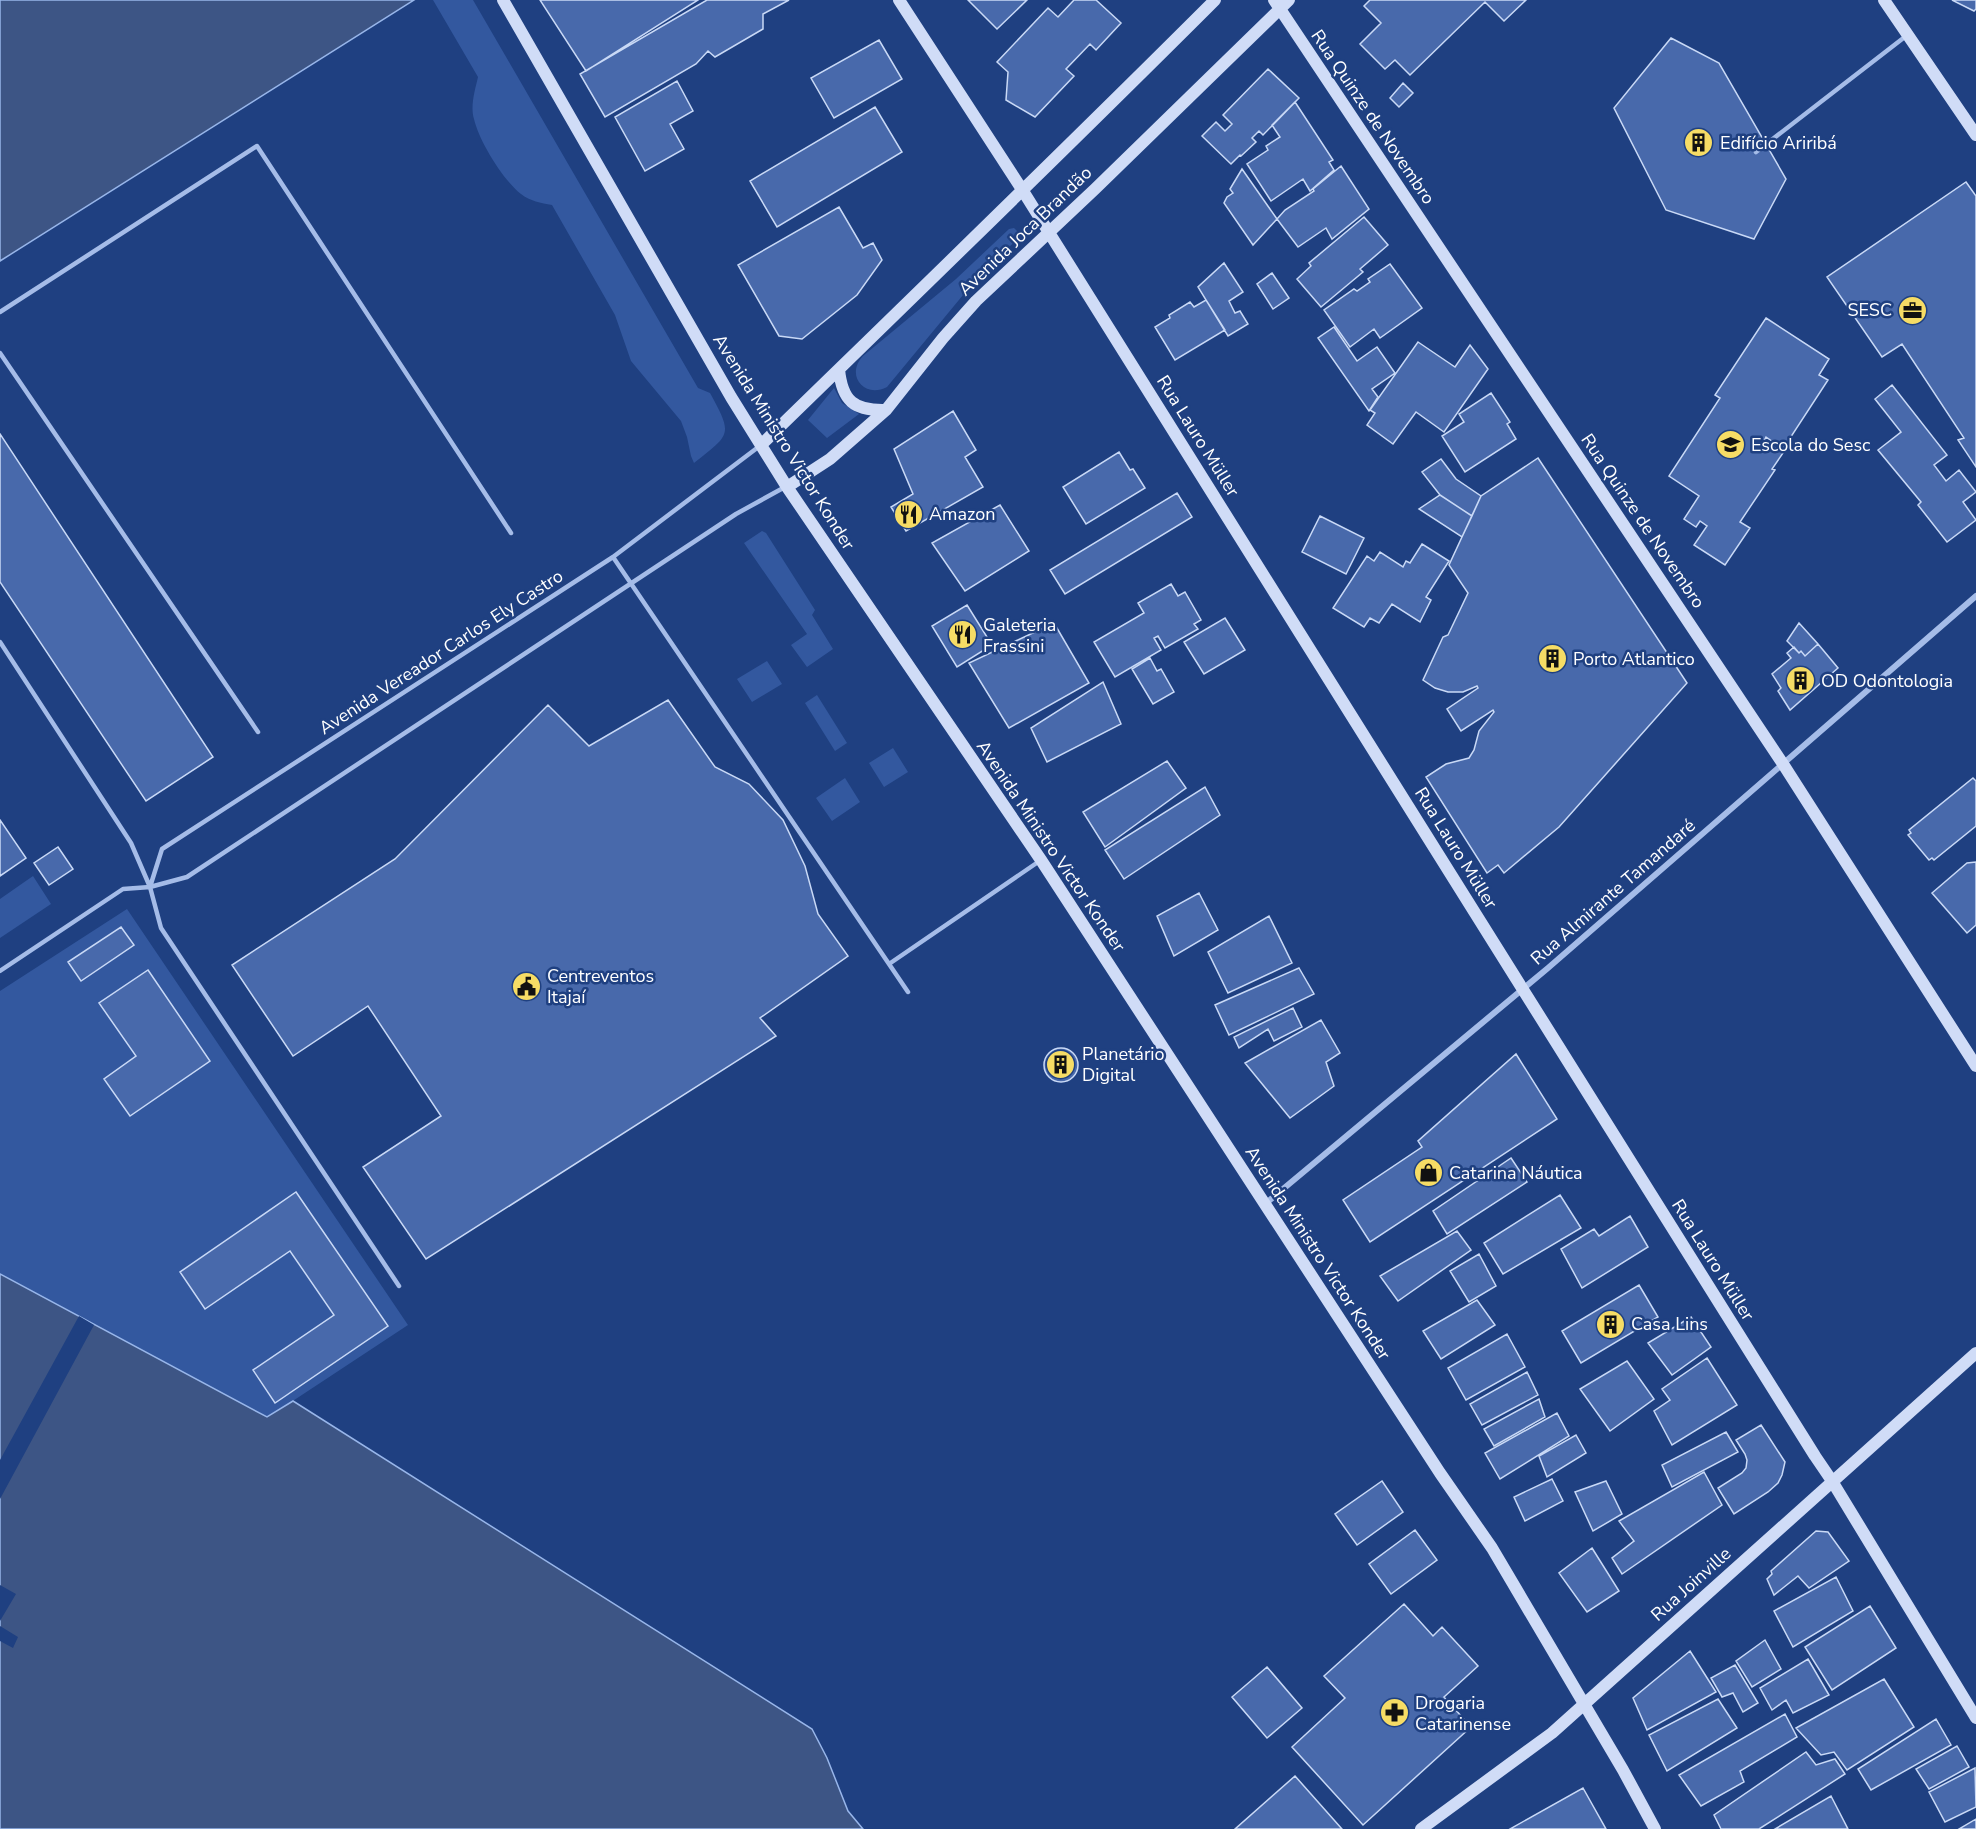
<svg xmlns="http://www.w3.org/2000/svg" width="1976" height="1829" font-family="'Nunito Sans',sans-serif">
  <rect width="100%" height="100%" fill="#1f4081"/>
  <path fill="#33589f" d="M433,0h40l225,388 12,5c23,42 21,41 -16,70l-3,-7 -4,-19 -6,-16 -50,-60 -16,-46 -63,-110c-11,-2 -22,-4 -31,-11 -18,-14 -42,-53 -47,-75 -4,-13 1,-29 4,-42z
    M1014,228l5,5 -1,5 -50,51 -81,98c-23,12 -42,-12 -24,-31l93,-77 53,-50z
    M834,388l8,15 17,11 -32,24 -19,-18z
    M762,531l4,2 49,77 -3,5 21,34 -26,18 -16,-22 16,-11 -63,-91z
    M767,661l15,23 -30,18 -15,-23z
    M817,695l30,48 -12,8 -30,-48z
    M893,748l15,24 -24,15 -15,-24z
    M845,778l15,24 -28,19 -16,-23z
    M33,876l18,28 -51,34v-39z
    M127,909l281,416 -141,93 -267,-144v-283z"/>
  <path fill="#3d5585" stroke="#98b6ea" stroke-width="1.5" d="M0,0h414l-414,261z
    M0,1274l267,143 26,-16 519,328 15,29 21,53 15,18h-863z"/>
  <path fill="#1f4081" d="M79,1316l15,9 -94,174v-39z
    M0,1585l16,9 -16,27z
    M0,1626l18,11 -5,11 -13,-7z"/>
  <path fill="#4869ab" stroke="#c9d9f6" stroke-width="1.5" d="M540,0h158l-112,71z
    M707,0h82l-26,14v15l-48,28 -7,-6 -12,13 -91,53 -25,-43z
    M968,0h59l-30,29z
    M1074,0h22l25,23 -25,27 -6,-6 -24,25 8,7 -39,41 -29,-17 2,-28 -11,-10 51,-54 10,9z
    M1370,0h156l-22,21 -19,-19 -75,73 -15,-15 -10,9 -25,-25 21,-21 -17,-17z
    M1952,0h24v9l-2,2z
    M1671,38l48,25 67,116 -32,60 -88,-29 -52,-102z
    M879,40l23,39 -68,39 -23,-40z
    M1268,69l31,29 -36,37 -4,-4 -7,7 4,4 -15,14 -1,-1 -9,9 -29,-28 14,-14 9,9 7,-7 -9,-9z
    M677,81l16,30 -23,13 14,25 -39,22 -30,-54z
    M1403,83l10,10 -14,14 -9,-9z
    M1295,102l38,58 -4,2 5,8 -24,21 -7,-12 -32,22 -24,-37 21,-14 -2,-4 14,-9 -8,-12z
    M875,107l27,45 -125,75 -27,-46z
    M1341,166l28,43 -37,30 -6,-11 -28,19 -21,-28 8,-9 29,-19 -1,-2z
    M1242,169l35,50 -24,26 -29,-42 3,-6 6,-4 -3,-4z
    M1966,182l10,14v271l-18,-27 6,-2 -62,-94 -20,13 -55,-80z
    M839,207l24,41 10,-5 9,17 -25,35 -55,44 -23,-3 -41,-71z
    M1364,217l24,28 -28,24 3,3 -42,35 -24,-28 14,-13 -2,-3z
    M1224,263l19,29 -14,9 6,12 5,-2 8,13 -20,12 -30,-49z
    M1390,264l32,44 -42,30 -6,-9 -24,18 -26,-37 30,-21 3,2 13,-9 -2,-3z
    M1272,273l17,25 -16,11 -16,-25z
    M1206,300l19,30 -50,30 -20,-33 15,-9 -1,-3 21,-13 4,5z
    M1766,318l63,41 -10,16 9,5 -45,69 -17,-12 -2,4 19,12 -11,16 3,1 -35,52 10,6 -25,37 -31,-20 13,-19 -7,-5 -4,6 -12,-8 15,-23 -30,-20 51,-78 -5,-3z
    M1334,327l23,34 20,-14 18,26 -23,16 6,8 -9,14 -51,-73z
    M1418,342l37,25 15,-22 18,24 -44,63 -28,-20 -23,32 -26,-19 8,-12 -5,-3z
    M1892,385l55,70 -13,10 12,16 13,-11 17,22 -13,10 13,18 -29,22 -29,-37 3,-3 -43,-52 23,-18 -26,-33z
    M1491,393l19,29 -3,2 9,15 -51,33 -23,-36 22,-14 -5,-8z
    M953,411l23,39 -11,7 18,30 -77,44 -15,-24 22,-13 -19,-45z
    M0,434l213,323 -67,44 -146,-219z
    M1119,452l11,18 3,-1 12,19 -59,36 -23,-37z
    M1538,458l149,225 -128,144 -55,46 -6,-8 -11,8 -61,-96 20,-13 23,-6 5,-8 5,-19 15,-19 -1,-2 -32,21 -14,-22 31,-21 -1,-2 -14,6h-15l-13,-4 -12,-8 20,-43 5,-2 20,-42 -19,-28 32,-69z
    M1441,459l15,20 25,17 -9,20 -32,-21 -18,-23z
    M1177,493l15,24 -127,77 -15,-24z
    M1440,495l32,21 -10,21 -43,-28z
    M1000,505l29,46 -64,40 -33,-48z
    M1320,516l44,22 -18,36 -44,-22z
    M1422,544l27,17 -23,36 5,3 -11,22 -28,-18 -13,19 -9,-5 -6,9 -31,-19 34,-52 7,5 6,-9 23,15 3,-6 4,2z
    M1171,584l7,12 7,-4 16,28 -7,4 4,5 -33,19 -7,-12 -4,2 7,12 -46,27 -21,-35 50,-29 -6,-10z
    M967,605l25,40 -35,22 -25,-41z
    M1225,618l20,32 -41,24 -20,-32z
    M1054,623l35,60 -80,45 -40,-65z
    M1799,623l19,21 -13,12 -4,-5 -2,2 -12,-12z
    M1818,644l20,24 -48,42 -12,-19 3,-3 -9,-14 19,-16 -4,-5 7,-6 5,6 2,-2 4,5z
    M1150,658l7,13 4,-2 13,23 -21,12 -21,-35z
    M1103,682l18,42 -74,38 -16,-34z
    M668,700l47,67 34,17 34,36 22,46 13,48 30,42 -88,62 16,18 -350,223 -63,-92 78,-51 -73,-110 -75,50 -61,-91 163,-106 153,-154 41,41z
    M1167,761l19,27 -81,59 -22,-35z
    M1973,778l3,3v45l-42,34 -2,-2 -3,2 -21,-25 3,-2 -2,-3z
    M1205,787l15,28 -96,64 -19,-29z
    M0,820l26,38 -26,18z
    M58,847l15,22 -24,16 -15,-22z
    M1976,862v63l-9,8 -35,-40 35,-30z
    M1199,893l19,37 -44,26 -17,-40z
    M1269,916l23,47 -64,30 -20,-41z
    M121,927l13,18 -53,36 -13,-19z
    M1299,968l15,26 -85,41 -14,-30z
    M148,970l62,91 -80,55 -26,-37 32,-23 -37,-53z
    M1293,1008l9,19 -28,14 -6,-12 -29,19 -5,-11z
    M1321,1020l19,33 -14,9 8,24 -44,32 -45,-55z
    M1044 1065a17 17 0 1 1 34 0a17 17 0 1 1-34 0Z
    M1516,1054l41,65 -187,123 -27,-42 79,-53 -4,-6z
    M1511,1158l16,24 -80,52 -14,-23z
    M296,1192l92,134 -113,77 -22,-33 81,-55 -44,-64 -85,58 -25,-37z
    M1560,1195l21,33 -78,46 -19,-31z
    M1630,1216l18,31 -66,41 -21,-39 33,-20 5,7z
    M1457,1231l14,19 -73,51 -18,-25z
    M1479,1254l17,32 -27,16 -19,-31z
    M1639,1285l19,32 -77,46 -19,-32z
    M1477,1300l18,25 -54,34 -18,-28z
    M1691,1317l20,30 -39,28 -24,-32z
    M1507,1334l18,33 -59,33 -18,-32z
    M1707,1358l30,47 -65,40 -18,-34 16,-11 -8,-11z
    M1627,1361l27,38 -44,32 -30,-42z
    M1527,1372l11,23 -56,30 -12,-21z
    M1539,1399l6,18 -51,29 -10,-17z
    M1557,1413l12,23 -69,43 -15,-26z
    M1761,1425l24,37 -3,13 -4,8 -10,9 -34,22 -16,-26 24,-15 4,-5 1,-8 -2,-6 -9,-14z
    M1726,1432l12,20 -66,35 -10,-22z
    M1576,1435l10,18 -39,24 -8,-21z
    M1704,1472l18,33 -100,69 -10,-16 22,-17 -15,-20z
    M1552,1479l11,22 -38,20 -11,-24z
    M1382,1481l21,31 -46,33 -22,-31z
    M1606,1481l16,33 -29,17 -18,-39z
    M1415,1530l22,30 -46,34 -22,-30z
    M1816,1531l12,1 21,29 -40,27 -11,-12 -24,19 -7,-16 5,-5 -1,-3z
    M1592,1548l27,43 -32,21 -28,-39z
    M1836,1577l17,34 -60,36 -19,-36z
    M1404,1604l29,32 9,-9 36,39 -34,31 27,30 -108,98 -71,-78 53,-49 -21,-22z
    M1870,1606l26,42 -64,42 -27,-43z
    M1765,1640l16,29 -29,18 -16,-26z
    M1690,1651l26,41 -69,38 -14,-32z
    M1808,1659l21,36 -36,18 -7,-13 -14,10 -12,-22z
    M1735,1665l23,38 -15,9 -10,-19 -11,4 -11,-19z
    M1267,1667l35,41 -35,30 -35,-41z
    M1884,1679l30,48 -67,43 -13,-18 -13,3 -25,-27z
    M1718,1699l19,29 -70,43 -18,-36z
    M1785,1714l12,23 -57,34 4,11 -43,24 -22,-31z
    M1936,1719l15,26 -80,45 -13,-21z
    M1957,1746l12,21 -40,22 -13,-20z
    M1806,1752l10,13 19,-6 10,15 -86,55h-38l-7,-14z
    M1975,1768l1,39 -31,15 -16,-30z
    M1295,1776l47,53h-107z
    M1583,1788l23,41h-96z
    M1831,1796l17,33h-73z
    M1976,1819v10h-17z"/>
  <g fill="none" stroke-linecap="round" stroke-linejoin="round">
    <path stroke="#a5bce8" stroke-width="4.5" d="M1756,152l150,-116
      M0,312l257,-166 254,387
      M0,353l258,379
      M613,557l295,435
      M0,642l131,201 19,44 11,41 238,358
      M150,887l12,-38 451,-292 148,-112
      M889,964l152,-104
      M0,971l123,-82 27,-2 37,-10 549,-363 49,-27"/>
    <path stroke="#a5bce8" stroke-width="6" d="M1265,1204l283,-236 428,-372"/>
    <path stroke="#d0dcf7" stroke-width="12" d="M503,0l228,397 56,90 254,373 399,613 52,75 131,222 32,59
      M899,0l124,191 792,1265 17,25 144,237
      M1274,0l509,764 193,302
      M1884,0l92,135
      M839,369c3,32 15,42 47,41
      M761,445c152,-148 304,-295 454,-445
      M787,487l43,-28 56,-49 57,-72 33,-37 119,-112 194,-189
      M1421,1829l131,-96 424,-380"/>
  </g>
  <defs>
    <symbol id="building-disc" viewBox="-11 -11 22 22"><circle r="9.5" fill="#f6dc65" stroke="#1f4081"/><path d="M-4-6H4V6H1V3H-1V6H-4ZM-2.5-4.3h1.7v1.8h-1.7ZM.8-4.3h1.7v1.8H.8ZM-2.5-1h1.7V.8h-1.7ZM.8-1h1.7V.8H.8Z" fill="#111"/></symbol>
    <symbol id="office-disc" viewBox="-11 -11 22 22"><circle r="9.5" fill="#f6dc65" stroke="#1f4081"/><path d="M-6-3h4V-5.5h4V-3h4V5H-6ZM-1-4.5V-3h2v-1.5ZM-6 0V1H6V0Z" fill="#111"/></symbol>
    <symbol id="school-disc" viewBox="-11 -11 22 22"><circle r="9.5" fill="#f6dc65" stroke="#1f4081"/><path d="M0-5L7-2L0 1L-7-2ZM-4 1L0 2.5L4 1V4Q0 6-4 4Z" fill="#111"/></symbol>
    <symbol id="restaurant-disc" viewBox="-11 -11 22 22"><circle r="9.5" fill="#f6dc65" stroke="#1f4081"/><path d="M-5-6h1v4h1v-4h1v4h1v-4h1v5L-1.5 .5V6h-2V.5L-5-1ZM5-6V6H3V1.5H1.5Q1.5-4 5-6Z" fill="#111"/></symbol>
    <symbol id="civic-disc" viewBox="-11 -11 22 22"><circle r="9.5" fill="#f6dc65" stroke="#1f4081"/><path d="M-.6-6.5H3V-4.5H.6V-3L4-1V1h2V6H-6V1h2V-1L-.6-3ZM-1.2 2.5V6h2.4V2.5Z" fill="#111"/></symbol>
    <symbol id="shop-disc" viewBox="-11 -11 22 22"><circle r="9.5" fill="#f6dc65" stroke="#1f4081"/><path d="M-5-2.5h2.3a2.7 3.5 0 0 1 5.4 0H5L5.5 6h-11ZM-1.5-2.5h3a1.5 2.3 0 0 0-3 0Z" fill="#111"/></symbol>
    <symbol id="pharmacy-disc" viewBox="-11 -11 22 22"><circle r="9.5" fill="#f6dc65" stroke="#1f4081"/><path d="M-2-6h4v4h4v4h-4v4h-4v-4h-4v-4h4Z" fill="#111"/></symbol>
  </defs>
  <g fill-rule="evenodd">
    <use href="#building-disc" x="1682" y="126" width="33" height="33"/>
    <use href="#office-disc" x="1896" y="294" width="33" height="33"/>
    <use href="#school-disc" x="1714" y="428" width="33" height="33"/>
    <use href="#restaurant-disc" x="892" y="498" width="33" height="33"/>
    <use href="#restaurant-disc" x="946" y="618" width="33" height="33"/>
    <use href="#building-disc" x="1536" y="642" width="33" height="33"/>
    <use href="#building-disc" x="1784" y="664" width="33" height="33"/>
    <use href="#civic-disc" x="510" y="970" width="33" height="33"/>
    <use href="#building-disc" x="1044" y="1048" width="33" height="33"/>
    <use href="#shop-disc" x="1412" y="1156" width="33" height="33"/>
    <use href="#building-disc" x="1594" y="1308" width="33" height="33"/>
    <use href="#pharmacy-disc" x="1378" y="1696" width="33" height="33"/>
  </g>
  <g text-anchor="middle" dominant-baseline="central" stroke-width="5" stroke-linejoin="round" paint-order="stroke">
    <g font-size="18" fill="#fff" stroke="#1f4081">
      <text transform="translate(1373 117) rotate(56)">Rua Quinze de Novembro</text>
      <text transform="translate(1025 231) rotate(-44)">Avenida Joca Brandão</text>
      <text transform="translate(1198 436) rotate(58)">Rua Lauro Müller</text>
      <text transform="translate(784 442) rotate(58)">Avenida Ministro Victor Konder</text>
      <text transform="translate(1643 521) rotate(56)">Rua Quinze de Novembro</text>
      <text transform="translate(441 652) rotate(-33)">Avenida Vereador Carlos Ely Castro</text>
      <text transform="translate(1051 846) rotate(56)">Avenida Ministro Victor Konder</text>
      <text transform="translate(1456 848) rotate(58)">Rua Lauro Müller</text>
      <text transform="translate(1613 892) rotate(-41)">Rua Almirante Tamandaré</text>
      <text transform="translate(1318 1253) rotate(57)">Avenida Ministro Victor Konder</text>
      <text transform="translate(1713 1260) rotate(58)">Rua Lauro Müller</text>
      <text transform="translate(1691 1584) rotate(-42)">Rua Joinville</text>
    </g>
    <g font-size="18" fill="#fff" stroke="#1f4081" text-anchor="start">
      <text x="1720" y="143">Edifício Ariribá</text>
      <text x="1892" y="310" text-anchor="end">SESC</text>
      <text x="1751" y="445">Escola do Sesc</text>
      <text x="929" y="514">Amazon</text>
      <text x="983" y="625">Galeteria<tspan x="983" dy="21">Frassini</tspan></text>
      <text x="1573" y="659">Porto Atlantico</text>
      <text x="1821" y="681">OD Odontologia</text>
      <text x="547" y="976">Centreventos<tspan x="547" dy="21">Itajaí</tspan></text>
      <text x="1082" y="1054">Planetário<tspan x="1082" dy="21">Digital</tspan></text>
      <text x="1449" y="1173">Catarina Náutica</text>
      <text x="1631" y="1324">Casa Lins</text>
      <text x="1415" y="1703">Drogaria<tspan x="1415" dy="21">Catarinense</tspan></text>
    </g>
  </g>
</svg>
